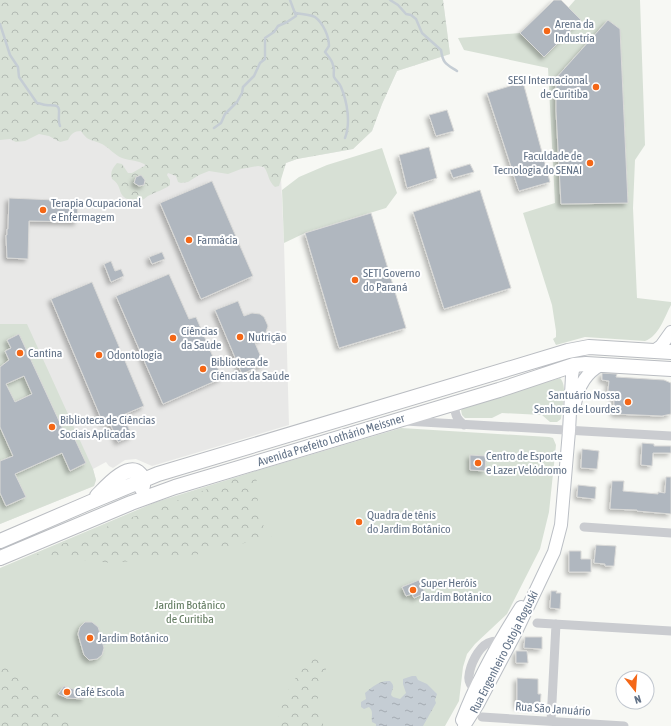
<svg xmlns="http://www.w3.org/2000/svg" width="671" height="726" font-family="'Asap Condensed',sans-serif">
  <defs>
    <pattern id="forest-crowns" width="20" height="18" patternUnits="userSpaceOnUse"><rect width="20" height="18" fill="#d7e0d5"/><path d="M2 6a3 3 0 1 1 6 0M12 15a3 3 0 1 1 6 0" fill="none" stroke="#b2bab3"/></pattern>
    <pattern id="water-ripples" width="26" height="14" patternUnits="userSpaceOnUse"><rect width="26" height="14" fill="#c5cdd4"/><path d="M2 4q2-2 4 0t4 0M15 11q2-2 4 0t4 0" fill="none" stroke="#a4abb2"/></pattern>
    <filter id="shadow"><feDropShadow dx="-3" dy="3" stdDeviation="2" flood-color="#0004"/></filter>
  </defs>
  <rect width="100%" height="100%" fill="#f7f8f4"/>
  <path fill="#e8e8e7" d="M0,0h443l7,54 -53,17 -15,33 -10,27 -19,18 -56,10 -11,4 -5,14 3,66 5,182 -137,41 -16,-7 -11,1 -12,8 -4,-2 -3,-4 -13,7 3,11 -2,6 -94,38z"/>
  <path fill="#d7e0d5" d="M575,0h65l5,145 -10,15 -2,48 4,90 34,4v3c-7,13 -12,31 -26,36l-60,-4 -29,8 -3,-6 3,-2v-6l-4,-26 -29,-92 32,-10 -7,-135 -84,-18 -6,-12 62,-5 24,24 37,-36 -13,-13z
    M382,148l15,45 -11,15 -81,25 -21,10 -2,-53 17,-13 28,-12z
    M0,324h27l66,145 3,11 -2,6 -94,38z
    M560,378c8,8 2,30 1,41l-4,3h-7l-8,-7 -40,-2 -10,5h-27l-3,-3 -1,-5 3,-3z
    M401,428l148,9 4,1 3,7 -7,67 -9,37 -33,65 -32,30 -8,10 -4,13 -4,34 -14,25h-445v-158l156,-66 100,-31z"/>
  <path fill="url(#forest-crowns)" d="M0,0h443l7,54 -53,17 -15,33 -10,27 -19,18 -56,10 -11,4 -7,23 -4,1c-7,-6 -6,-13 -11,-20l-6,-1 -17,3 -13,5 -19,-3 -10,4 -11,7 -7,1 -3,-1 -2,-6 -8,-3 -1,2 3,5v5c-6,5 -13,6 -20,10 -3,1 -5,4 -8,5 -4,1 -16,0 -18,-3 -6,-5 -2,-11 -12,-18 -2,-7 0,-10 5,-16l5,1 6,9h4l14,-8c-8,-5 -15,-4 -24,-7 -8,-3 -12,-10 -20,-14 -10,-5 -14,-2 -21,-13 -7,0 -10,3 -13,9l-8,2 -11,-6 -10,-2 -14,7 -9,1 -6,-3 -10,1z
    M256,471l3,49 13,16 -71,18 -89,9 -77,-8 44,-18z
    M310,657l18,5 -11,39 2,13 5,12h-48l6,-20 8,-20z
    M0,660l8,6 73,60h-81z"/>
  <path fill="url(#water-ripples)" d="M412,676h4l2,4 9,4 10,10 -2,6 1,3 -13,23h-47v-2l-4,-2c-1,-7 2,-10 -3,-15l-5,2 -3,-2v-5l5,-3 -1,-6c7,-6 15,-13 25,-12 6,6 2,7 1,14l2,2 7,2 6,-6 -3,-9v-5z"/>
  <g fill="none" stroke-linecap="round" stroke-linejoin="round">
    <path stroke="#c5cdd4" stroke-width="2.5" d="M390,0l8,5 8,9 5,1 5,4 6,14 19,17c2,14 5,14 16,21
      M296,13c4,1 15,2 19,4 8,6 14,19 14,29l-4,6c3,4 7,8 8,13 2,4 0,8 1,12 2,4 6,6 7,10 6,14 10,36 4,51
      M0,24l10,31 8,12 1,10 18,26c3,0 6,2 9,2 7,1 14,-2 13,8 0,5 -1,8 1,13
      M214,128l7,-5 4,-9 12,-12 5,-9 1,-6 11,-11 6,-13 5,-4v-21l9,-6 4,-6 9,-4 9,-6 -6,-16
      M99,644l7,-1 4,-7 5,-2"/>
  </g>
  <path fill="#b0b7bf" stroke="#d9d9d7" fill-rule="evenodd" filter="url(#shadow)" d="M554,0h7l20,20 -37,37 -24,-24z
    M608,20l12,9 8,174 -67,1 -5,-93v-33z
    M523,82l27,100 -31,9 -32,-98z
    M447,110l7,21 -18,5 -7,-21z
    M429,147l8,31 -30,10 -8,-33z
    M470,164l4,8 -21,6 -3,-8z
    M141,175l4,5 -1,5 -5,1 -5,-3 2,-6z
    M212,181l41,95 -52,23 -41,-96z
    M480,190l31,98 -67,21 -31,-97z
    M9,198l69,3 -1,21 -48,-1 -1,38 -21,-1 -1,-23h1v-6h1z
    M371,213l35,115 -67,20 -34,-115z
    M162,252l3,7 -13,5 -3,-7z
    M111,261l4,10 6,-2 3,7 -13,6 -7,-18z
    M169,274l20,45 7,-2 26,61 -59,26 -47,-108z
    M92,282l52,124 -21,9 9,21 -14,6 -9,-21 -6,2 -52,-124z
    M238,301l6,15 8,-3 8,1 4,3 4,9 -3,9 -10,8 9,21 -22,10 -27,-64z
    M19,334l47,102 6,-3 14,30 -16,8 -8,-18 -47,21 11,23 -20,9 -6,-13v-32l13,-5 -13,-29v-60l9,-7 -4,-9 6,-3 -4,-8zM24,376l8,18 -17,8 -9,-18z
    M602,373l15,1 -1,3 48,3 7,3v31l-9,2 -48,-2v-22l-6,-1 1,-10 -7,-1z
    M642,443l12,1v2h17v7h-18l-1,13 -11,-1z
    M582,449l17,2 -2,18 -16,-1z
    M470,455l16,1 -1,15 -15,-1z
    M666,477h5v37l-34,-3v-1l-27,-1 2,-28h12l-1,10 35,3v-2l7,1z
    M578,485l18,2 -1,12 -18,-2z
    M596,545l20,1 -2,20h-9v-2l-11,-1z
    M569,551h12v8h10v13h-22z
    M419,580l6,13 -11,5 -2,-4 -6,2 -4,-9z
    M551,591h6l-1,2h5l-1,16 -10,-1z
    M85,622h7l6,5 1,3 5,18 -2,7 -5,4 -8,1 -5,-5 -6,-21 2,-7z
    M525,637h17v12l-18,-1z
    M516,651h11l1,12h-12z
    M517,678l21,1v15h3l-1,13 -23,-1z
    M64,686l12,4 10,1 -2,8 -17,-1 -9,-4z"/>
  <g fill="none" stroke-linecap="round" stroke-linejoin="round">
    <defs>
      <path id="secondary" d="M654,351l7,-5 10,-14
        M575,404c3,-17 10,-31 26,-39
        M462,720c15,-40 36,-77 59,-113
        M464,726l14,-22 37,-70 39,-82 7,-27 8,-94 3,-55 2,-11"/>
      <path id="primary" d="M97,496c8,-8 31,-35 43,-22 4,4 4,10 2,15
        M0,541l93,-40 65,-27 410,-123 21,-4 82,5
        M0,558l131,-55 44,-16 324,-97 75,-25 12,-1 85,5"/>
    </defs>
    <use href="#secondary" stroke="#bbbfc5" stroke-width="14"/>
    <use href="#primary" stroke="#babdc2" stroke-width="16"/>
    <path stroke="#caccd0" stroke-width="9" d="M460,402l-5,6c0,8 3,12 9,17
      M405,421l266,15
      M584,527l87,6
      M537,623l134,8
      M475,690c-4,-4 -7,-9 -6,-14 1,-11 9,-28 19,-33 4,-2 8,-2 12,-2
      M482,717l142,9
      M551,721l5,-97"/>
    <use href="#secondary" stroke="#fff" stroke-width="12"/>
    <use href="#primary" stroke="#fff" stroke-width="14"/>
  </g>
  <g fill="#f46717" stroke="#fff" stroke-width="1.5">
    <circle cx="547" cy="31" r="4"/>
    <circle cx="596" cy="87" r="4"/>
    <circle cx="590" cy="163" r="4"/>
    <circle cx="43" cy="210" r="4"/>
    <circle cx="189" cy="240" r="4"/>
    <circle cx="355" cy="280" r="4"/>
    <circle cx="240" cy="337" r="4"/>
    <circle cx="173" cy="338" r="4"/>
    <circle cx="20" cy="353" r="4"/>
    <circle cx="99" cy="355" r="4"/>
    <circle cx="203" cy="369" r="4"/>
    <circle cx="628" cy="402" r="4"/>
    <circle cx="52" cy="427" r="4"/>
    <circle cx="478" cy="463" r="4"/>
    <circle cx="359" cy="522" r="4"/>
    <circle cx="413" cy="590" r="4"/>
    <circle cx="90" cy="638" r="4"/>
    <circle cx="67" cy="692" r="4"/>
  </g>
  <g text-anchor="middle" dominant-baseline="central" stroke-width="4" stroke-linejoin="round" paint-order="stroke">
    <g font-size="12" fill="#637388" stroke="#fff" text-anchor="start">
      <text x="555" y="24">Arena da<tspan x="555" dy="14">Industría</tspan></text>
      <text x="588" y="80" text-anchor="end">SESI Internacional<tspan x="588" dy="14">de Curitiba</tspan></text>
      <text x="582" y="156" text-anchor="end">Faculdade de<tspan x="582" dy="14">Tecnologia do SENAI</tspan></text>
      <text x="51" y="203">Terapia Ocupacional<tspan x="51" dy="14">e Enfermagem</tspan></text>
      <text x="197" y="240">Farmácia</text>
      <text x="363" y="273">SETI Governo<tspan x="363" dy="14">do Paraná</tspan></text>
      <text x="181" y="331">Ciências<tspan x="181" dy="14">da Saúde</tspan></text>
      <text x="248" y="337">Nutrição</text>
      <text x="28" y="353">Cantina</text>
      <text x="107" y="355">Odontologia</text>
      <text x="211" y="362">Biblioteca de<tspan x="211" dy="14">Ciências da Saúde</tspan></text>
      <text x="620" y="395" text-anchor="end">Santuário Nossa<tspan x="620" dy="14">Senhora de Lourdes</tspan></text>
      <text x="60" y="420">Biblioteca de Ciências<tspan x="60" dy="14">Sociais Aplicadas</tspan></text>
      <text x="486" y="456">Centro de Esporte<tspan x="486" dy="14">e Lazer Velódromo</tspan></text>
      <text x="367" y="515">Quadra de tênis<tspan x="367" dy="14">do Jardim Botânico</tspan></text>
      <text x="421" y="583">Super Heróis<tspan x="421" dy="14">Jardim Botânico</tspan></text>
      <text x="98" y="638">Jardim Botânico</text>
      <text x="75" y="692">Café Escola</text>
    </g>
    <g font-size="12" fill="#637388" stroke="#fff">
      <text transform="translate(331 440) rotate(-17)">Avenida Prefeito Lothário Meissner</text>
      <text transform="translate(504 652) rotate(-63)">Rua Engenheiro Ostoja Roguski</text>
      <text transform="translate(553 709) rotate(4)">Rua São Januário</text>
    </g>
    <g font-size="12" fill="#617a5f" stroke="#fff">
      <text x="190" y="605">Jardim Botânico<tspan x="190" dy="14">de Curitiba</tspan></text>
    </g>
  </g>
  <g transform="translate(635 690) rotate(163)"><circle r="19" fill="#ffffff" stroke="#c1c7cf"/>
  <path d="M0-3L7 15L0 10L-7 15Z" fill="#f46717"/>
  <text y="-6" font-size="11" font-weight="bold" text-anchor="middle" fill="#637388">N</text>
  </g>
</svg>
